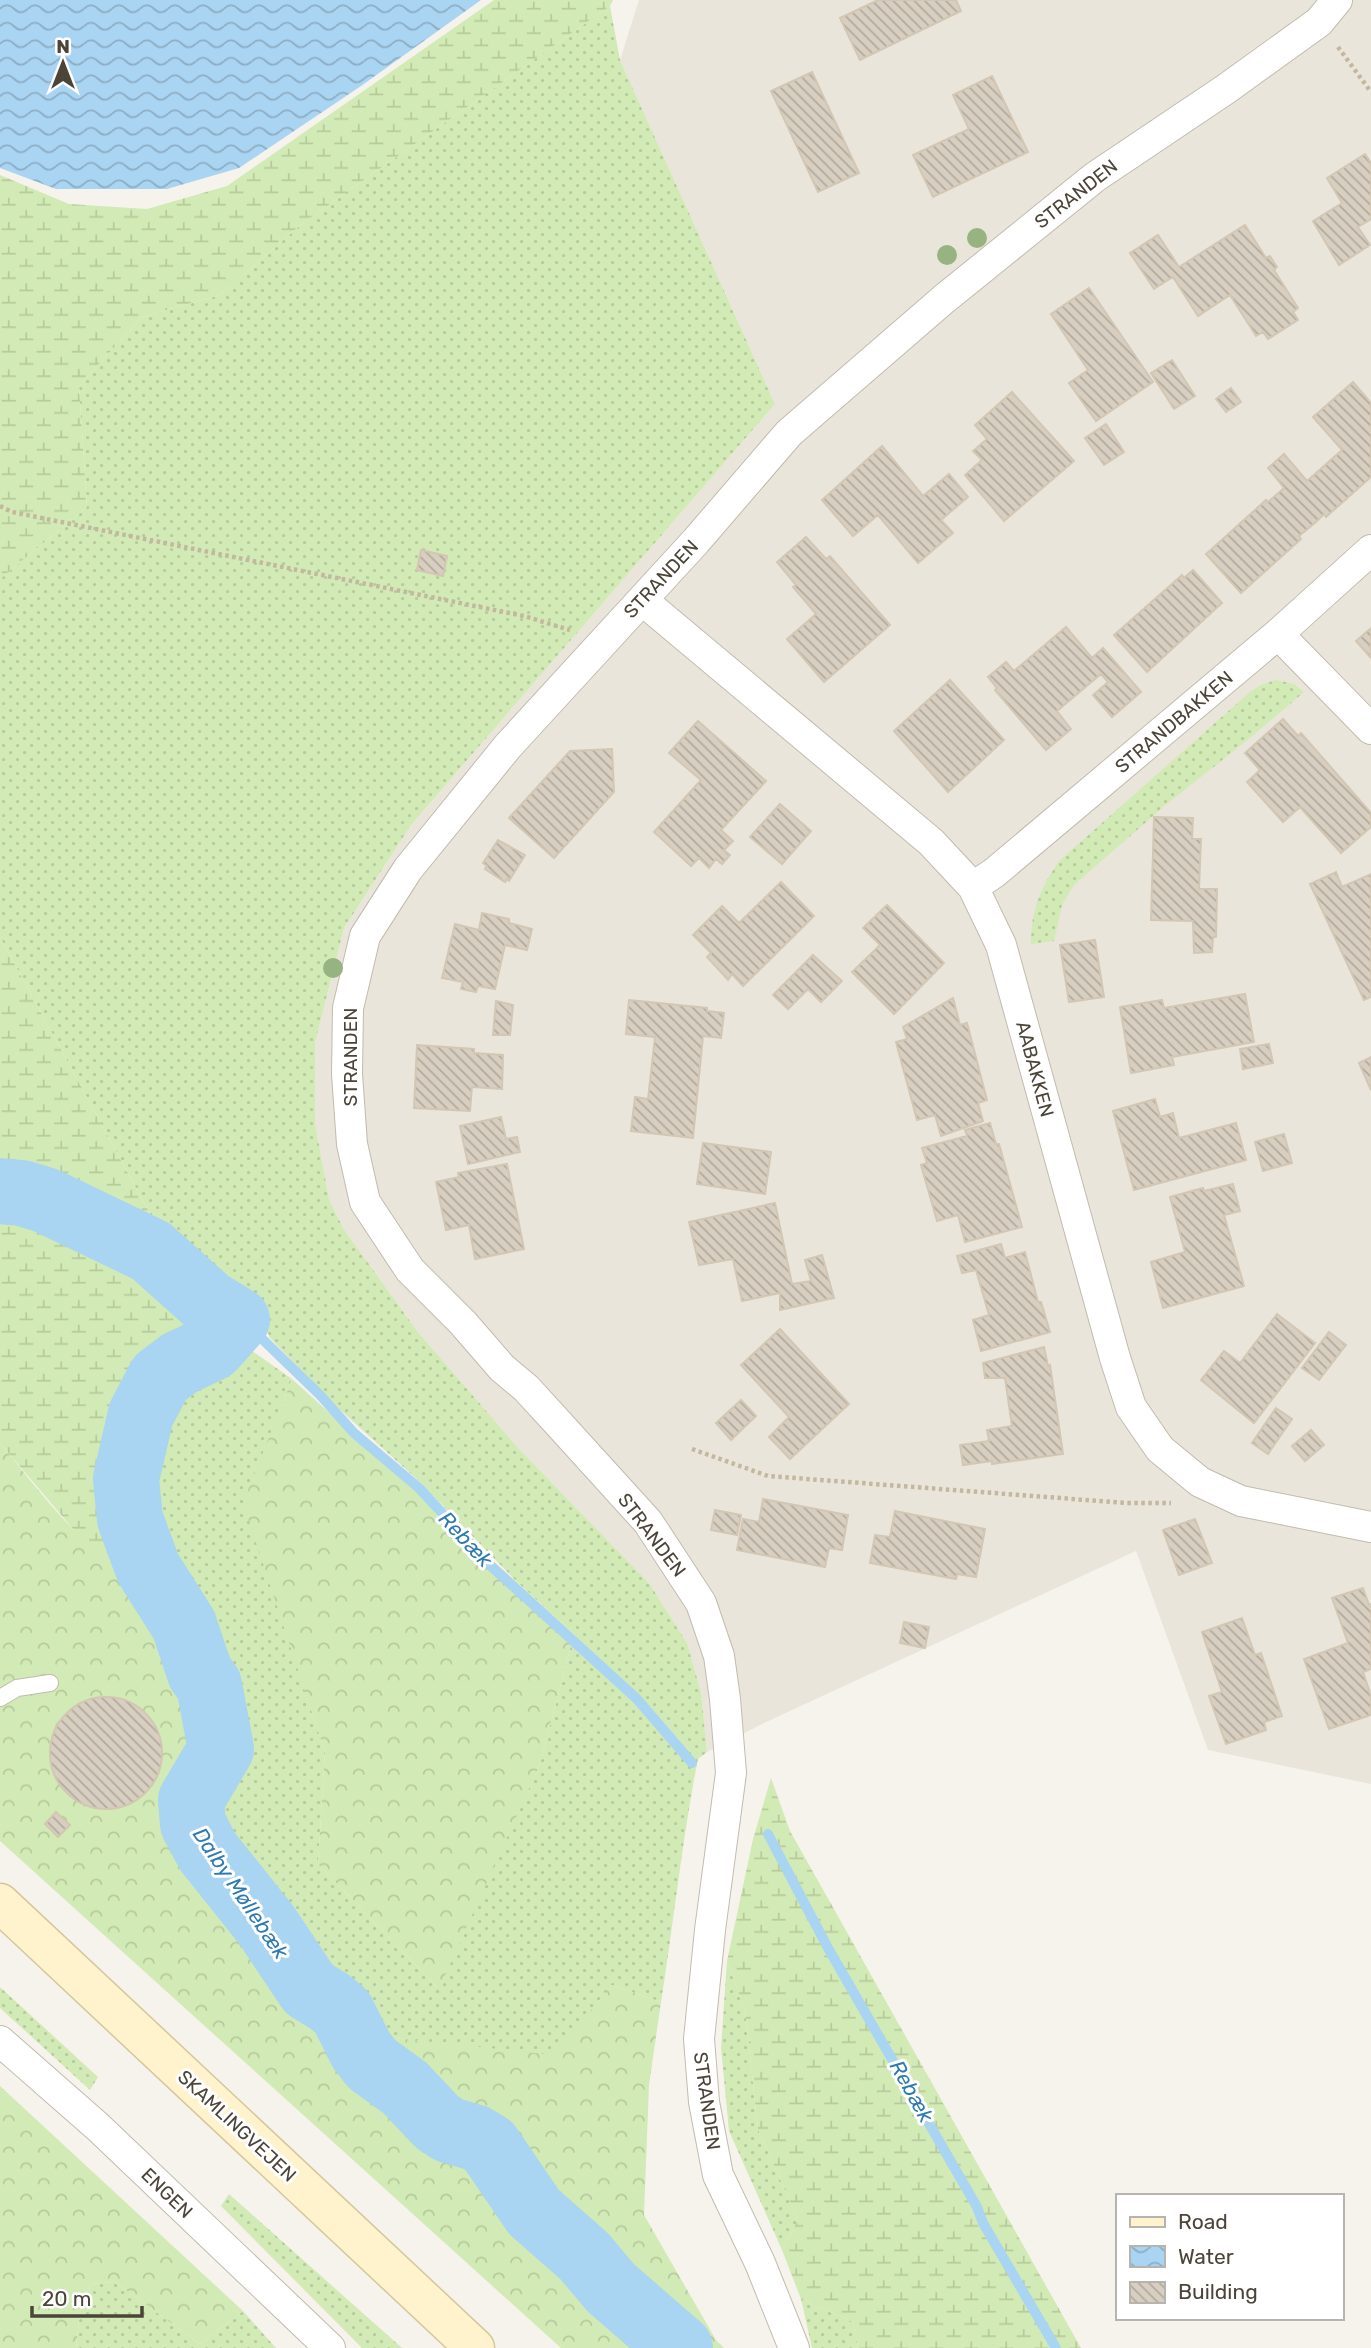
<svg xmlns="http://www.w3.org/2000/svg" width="1371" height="2348" font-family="Rubik,sans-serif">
  <defs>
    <pattern id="grass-dots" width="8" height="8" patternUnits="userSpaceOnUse" patternTransform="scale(1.75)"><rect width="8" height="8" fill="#d2eab5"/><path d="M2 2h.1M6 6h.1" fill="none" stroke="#b6ca9c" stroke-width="1.8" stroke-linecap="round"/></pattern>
    <pattern id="forest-crowns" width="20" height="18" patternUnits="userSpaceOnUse" patternTransform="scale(1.75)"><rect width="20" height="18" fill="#d2eab5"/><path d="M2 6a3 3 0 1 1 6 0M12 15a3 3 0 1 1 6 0" fill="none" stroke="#b6ca9c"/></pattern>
    <pattern id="wetland-marsh" width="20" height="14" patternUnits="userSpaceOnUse" patternTransform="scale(1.75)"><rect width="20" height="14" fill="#d2eab5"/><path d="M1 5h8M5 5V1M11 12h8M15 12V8" fill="none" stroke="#b6ca9c"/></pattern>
    <pattern id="water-waves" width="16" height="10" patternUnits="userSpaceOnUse" patternTransform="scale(1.75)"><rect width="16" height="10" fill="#a9d4f2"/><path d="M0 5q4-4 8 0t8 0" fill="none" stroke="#8caec5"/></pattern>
    <pattern id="building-back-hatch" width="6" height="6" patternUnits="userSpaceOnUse" patternTransform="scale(1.75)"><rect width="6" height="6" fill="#d8cfc1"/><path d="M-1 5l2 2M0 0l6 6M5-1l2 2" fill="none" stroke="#b1aa9e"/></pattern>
  </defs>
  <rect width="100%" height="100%" fill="#f6f3ec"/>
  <path fill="#eae5da" d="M639,0h732v1784l-163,-34 -72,-199 -372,172 -57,29 -6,-60 -14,-49 -38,-60 -130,-134 -102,-118 -74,-103 -14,-29 -14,-76v-80l29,-115 67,-103 364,-421 -155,-344z"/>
  <path fill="url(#grass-dots)" d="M610,6l10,54 155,344 -364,421 -67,103 -29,115v80l14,76 14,29 74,103 102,118 130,134 38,60 14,49 6,60 -9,7c-16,80 -24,162 -37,243l-49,-17 -57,71 -179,-20 -167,-215 34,-113 -80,-145 -20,-69 3,-70 23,-44 69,-39 54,38 -48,124 81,249 -7,112 120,124 102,-224 34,-130 -57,-52 -97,-100 -83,-75 -67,-69 -4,-9 -50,-36 -16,13 -200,-369v-358l87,-72 -8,-121 63,-69 78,-22 83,-72z
    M1276,680l18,4 10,8 -54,46 -82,65 -94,82 -12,20 -8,36 -23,3c0,-34 9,-55 28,-83l191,-169 11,-7z
    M727,1961l18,49 13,119 40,91 -16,30 -53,-119 -8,-83z
    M0,1987l98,90 -8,13 -90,-82z
    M229,2194l173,154h-40l-141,-142z
    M115,2282l85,62 43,-33 33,37h-200l5,-45 10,-19z
    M801,2299l52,23 5,26h-46z"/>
  <path fill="url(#forest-crowns)" d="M292,1379l282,255 -34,130 -101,225 -121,-125 7,-112 -82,-249z
    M0,1443c28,33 81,107 120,121 13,4 29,0 43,-1l80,145 -34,114 167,214 178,19 58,-70 49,17 -12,83 -5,130 72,125 8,8h-163l-561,-507z
    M0,2086l243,225 -43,33 -85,-62 -24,2 -10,19 -5,45h-76z"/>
  <path fill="url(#wetland-marsh)" d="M494,0h119l-3,6 -307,217 -83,72 -78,22 -63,69 8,121 -87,72v-404l69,29 78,5 80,-23z
    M0,937l200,369 3,25 -49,32 -21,28 -18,102 7,36 14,37 -13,-1 -22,-9 -22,-20 -79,-93z
    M771,1778l19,53 291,517h-223l-5,-26 -52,-23 -19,-49 16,-30 -40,-91 -13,-119 -18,-49 26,-122z"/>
  <path fill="url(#water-waves)" d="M0,0h481l-120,86 -122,82 -72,21h-111l-56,-21z"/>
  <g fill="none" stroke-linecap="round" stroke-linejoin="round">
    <path stroke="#a9d4f2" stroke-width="10" d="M237,1320l15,9 68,66 34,38 65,55 73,79 145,132 55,64
      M768,1834l60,114 149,259 6,16 73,125"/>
    <path stroke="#a9d4f2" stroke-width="66" d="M0,1191l22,2 23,7 106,51 58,52 28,17 -25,28 -32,15 -20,15 -19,36 -15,65 4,40 18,49 36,57 16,48 9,12 12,64 -30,51 2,24 15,28 59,74 42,63 21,13 12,10 19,38 11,14 33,24 32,34 12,8 27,8 13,8 45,66 50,44 27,32 69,60"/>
  </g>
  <path fill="url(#building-back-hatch)" stroke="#d3c7b4" stroke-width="2" d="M878,0h78l5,11 -101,49 -20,-42z
    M812,72l47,101 -41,19 -47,-101z
    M992,76l36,76 -95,45 -20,-42 56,-26 -16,-34z
    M1365,154l6,9v56l-13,8 12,18 -31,20 -26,-44 29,-18 -15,-25z
    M1245,225l21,33 4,-2 7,11 -3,3 24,38 -5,4 5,8 -30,19 -5,-7 -7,4 -26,-41 -32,21 -25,-39 -19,12 -24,-36 28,-18 21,32z
    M1089,288l64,94 -57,39 -27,-38 19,-13 -37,-56z
    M1172,360l23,36 -21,13 -23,-36z
    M1353,382l18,21v74l-45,40 -2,-3 -8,8 -17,14 2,3 -60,54 -35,-39 60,-54 2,2 16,-14 -16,-20 16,-14 23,27 35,-31 -29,-33z
    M1231,388l10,14 -15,10 -10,-13z
    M1012,392l62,69 -70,60 -39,-46 17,-15 -9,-9 14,-12 -12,-14z
    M1106,424l18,28 -20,13 -19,-27z
    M882,446l41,50 26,-22 19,23 -27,23 12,13 -35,30 -40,-48 -25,21 -31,-36z
    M806,537l20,22 4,-3 60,69 -66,57 -37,-43 29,-25 -23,-27 3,-2 -19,-23z
    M421,550l26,6 -4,20 -26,-6z
    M1193,570l29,33 -75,69 -33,-37 68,-60 2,3z
    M1066,627l26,31 11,-10 38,44 -29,25 -19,-22 15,-13 -7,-8 -44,37 14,18 -25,21 -51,-60 2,-2 -9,-11 18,-15 8,9z
    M1371,628v30l-15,-17z
    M950,680l54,60 -56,52 -54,-61z
    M1283,719l15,17 3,-3 70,80v14l-30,26 -41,-46 -17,15 -36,-40 13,-12 -15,-17z
    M698,721l68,60 -45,49 12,11 -9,9 6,5 -8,9 -6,-5 -7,9 -10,-10 -8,8 -37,-34 47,-52 -32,-27z
    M612,749l2,43 -60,66 -45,-40 61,-67z
    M780,804l31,27 -29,33 -32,-27z
    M1154,817l39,1 -1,21h9l-2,50h18l-1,48h-3l-1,15 -18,1 -1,-32 -42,-1z
    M498,840l27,15 -16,26 -2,-2 -2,3 -20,-13 2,-3 -4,-3z
    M1336,872l6,15 29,-13v123l-7,3 -54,-116z
    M781,882l33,34 -71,70 -11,-12 -4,6 -21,-23 4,-4 -18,-18 29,-29 17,17z
    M887,905l57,58 -50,51 -42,-42 28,-27 -17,-17z
    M482,913l27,6v4l23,6 -5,21 -22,-5 -10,44 -17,-3 -2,6 -15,-3 2,-7 -21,-4 13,-54 24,6z
    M1095,940l9,57 -35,5 -9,-57z
    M813,955l29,26 -21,21 -13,-13 -20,20 -15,-14z
    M1245,994l9,48 -82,15 2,8 -43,8 -11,-66 42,-7 2,8z
    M953,998l7,27 7,-2 20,77 -9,3 5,18 -42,15 -6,-21 -18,5 -21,-78 11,-3 -4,-12z
    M629,1000l78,8v3l17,2 -3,25 -18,-2 -10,102 -62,-7 4,-34 13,2 7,-62 -29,-3z
    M496,1001l17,4 -3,30h-17z
    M1269,1044l4,19 -30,6 -3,-20z
    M417,1045l57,4v4l29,2 -1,34 -30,-2 -2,24 -56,-3z
    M1371,1057v33l-12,-27z
    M1155,1099l5,18 13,-4 6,25 57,-15 10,37 -112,30 -21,-79z
    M501,1117l5,22 11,-2 3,15 -52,12 -8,-38z
    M990,1123l6,21h3l23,83 -57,15 -7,-27 -21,6 -16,-56 6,-2 -5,-15 45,-12 -2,-6z
    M1284,1134l8,29 -29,8 -8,-29z
    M703,1143l68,9 -6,42 -68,-10z
    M507,1164l17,85 -49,10 -6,-34 -23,5 -10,-48 23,-5 -1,-4z
    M1233,1184l7,27 -16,4 20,71 -81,22 -12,-46 34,-10 -15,-55 33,-9 1,3z
    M775,1203l17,81 19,-3 -6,-21 17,-5 12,43 -54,12v-17l-38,8 -9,-42 -34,6 -10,-43z
    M1001,1244l4,14 20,-6 13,50h3l9,30 -69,19 -8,-31 16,-5 -13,-45 -14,3 -5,-17z
    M1277,1314l38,29 -61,80 -53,-43 23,-29 16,12z
    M780,1329l69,75 -59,55 -21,-22 20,-20 -48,-52z
    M1329,1332l17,13 -27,35 -17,-12z
    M1044,1347l4,19 2,-1 13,89 -71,10v-3l-29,4 -3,-20 29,-4 -2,-11 25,-4 -7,-48h-20l-2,-15z
    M741,1400l15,16 -25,24 -15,-17z
    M1276,1408l16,11 -24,35 -16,-11z
    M1311,1430l13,15 -19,16 -13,-15z
    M763,1499l85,16 -6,35 -13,-2 -4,19 -88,-17 6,-31 16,3z
    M715,1510l26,5 -4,20 -26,-5z
    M895,1511l90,18 -9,48 -19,-3 -1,5 -86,-16 5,-28 15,2z
    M1195,1519l17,44 -33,12 -16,-45z
    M1363,1588l6,17 2,-1v65l-8,3 8,24v19l-42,14 -25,-70 44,-16 -16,-45z
    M1242,1618l13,37 6,-2 21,63 -18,6 2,8 -40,14 -17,-48 13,-4 -20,-60z
    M904,1622l25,5 -4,21 -25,-5z
    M50 1753a56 56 0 1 1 112 0a56 56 0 1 1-112 0Z
    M56,1812l14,13 -12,12 -13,-13z"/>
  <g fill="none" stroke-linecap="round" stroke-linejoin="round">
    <defs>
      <path id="lane" d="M0,1698l17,-10 33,-5"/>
      <path id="street" d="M642,600l289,242 42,45 28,58 114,413 16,49 29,42 40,33 41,19 130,26
        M1278,634l93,95
        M973,887l21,-14 284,-239 93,-84
        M0,2041l98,86 232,221
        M794,2348l-34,-85 -42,-88 -14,-73 -5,-63 11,-109 21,-157 -6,-74 -6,-43 -18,-53 -53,-81 -89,-98 -33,-36 -24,-20 -39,-45 -53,-53 -45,-68 -13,-58 -5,-70 1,-66 17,-72 43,-67 100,-123 188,-205 93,-108 155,-134 151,-122 131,-88 93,-67 18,-22"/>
      <path id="secondary" d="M0,1903l475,445"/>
    </defs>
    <use href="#lane" stroke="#c2bbae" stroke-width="18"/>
    <use href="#street" stroke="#c2bbae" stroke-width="32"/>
    <use href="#secondary" stroke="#d6c79b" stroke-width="41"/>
    <path stroke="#c4b79f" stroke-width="4.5" stroke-dasharray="3.5 3.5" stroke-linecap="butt" d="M1338,47l33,45
      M0,506l12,6 512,104 46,14
      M692,1449l76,27 358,27h45"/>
    <use href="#lane" stroke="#fff" stroke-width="16"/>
    <use href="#street" stroke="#fff" stroke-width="30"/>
    <use href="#secondary" stroke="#fff3cd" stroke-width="38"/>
  </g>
  <g fill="#97b381">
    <circle cx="977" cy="238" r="10"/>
    <circle cx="947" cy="255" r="10"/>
    <circle cx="333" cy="968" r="10"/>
  </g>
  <g text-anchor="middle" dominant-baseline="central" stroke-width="6" stroke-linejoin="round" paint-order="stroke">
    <g font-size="19" fill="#4b4439" stroke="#fff">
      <text transform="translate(1076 194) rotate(-38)">STRANDEN</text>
      <text transform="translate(661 579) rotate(-47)">STRANDEN</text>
      <text transform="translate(1174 722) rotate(-40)">STRANDBAKKEN</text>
      <text transform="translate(350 1057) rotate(-90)">STRANDEN</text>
      <text transform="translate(1035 1069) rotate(75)">AABAKKEN</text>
      <text transform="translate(652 1535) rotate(53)">STRANDEN</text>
      <text transform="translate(707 2101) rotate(82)">STRANDEN</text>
      <text transform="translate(237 2126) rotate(43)">SKAMLINGVEJEN</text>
      <text transform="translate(167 2193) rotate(44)">ENGEN</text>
    </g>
    <g font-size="21" font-style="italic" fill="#2e7ab2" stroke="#fff">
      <text transform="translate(466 1539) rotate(47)">Rebæk</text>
      <text transform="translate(241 1893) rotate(56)">Dalby Møllebæk</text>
      <text transform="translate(912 2091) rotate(61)">Rebæk</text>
    </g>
  </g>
  <rect x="1116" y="2194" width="228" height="126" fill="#ffffff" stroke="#b7b4b0" stroke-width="2"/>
  <rect x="1130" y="2217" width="35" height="10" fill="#fff3cd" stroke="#b7b4b0" stroke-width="2"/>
  <text x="1178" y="2229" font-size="21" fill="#4b4439">Road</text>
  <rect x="1130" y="2246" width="35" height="21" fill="url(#water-waves)" stroke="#b7b4b0" stroke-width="2"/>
  <text x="1178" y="2264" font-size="21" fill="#4b4439">Water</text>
  <rect x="1130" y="2282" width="35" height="21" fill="url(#building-back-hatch)" stroke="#b7b4b0" stroke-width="2"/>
  <text x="1178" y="2299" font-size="21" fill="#4b4439">Building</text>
  <g transform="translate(63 63)" stroke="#ffffff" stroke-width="5" paint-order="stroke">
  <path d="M0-5L12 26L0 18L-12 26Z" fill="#4b4439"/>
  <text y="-10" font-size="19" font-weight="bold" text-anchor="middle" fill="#4b4439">N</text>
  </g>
  <path d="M32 2306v10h110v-10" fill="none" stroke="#4b4439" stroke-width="3.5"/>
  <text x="42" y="2306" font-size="21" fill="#4b4439" stroke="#ffffff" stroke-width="5" paint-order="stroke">20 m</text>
</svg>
